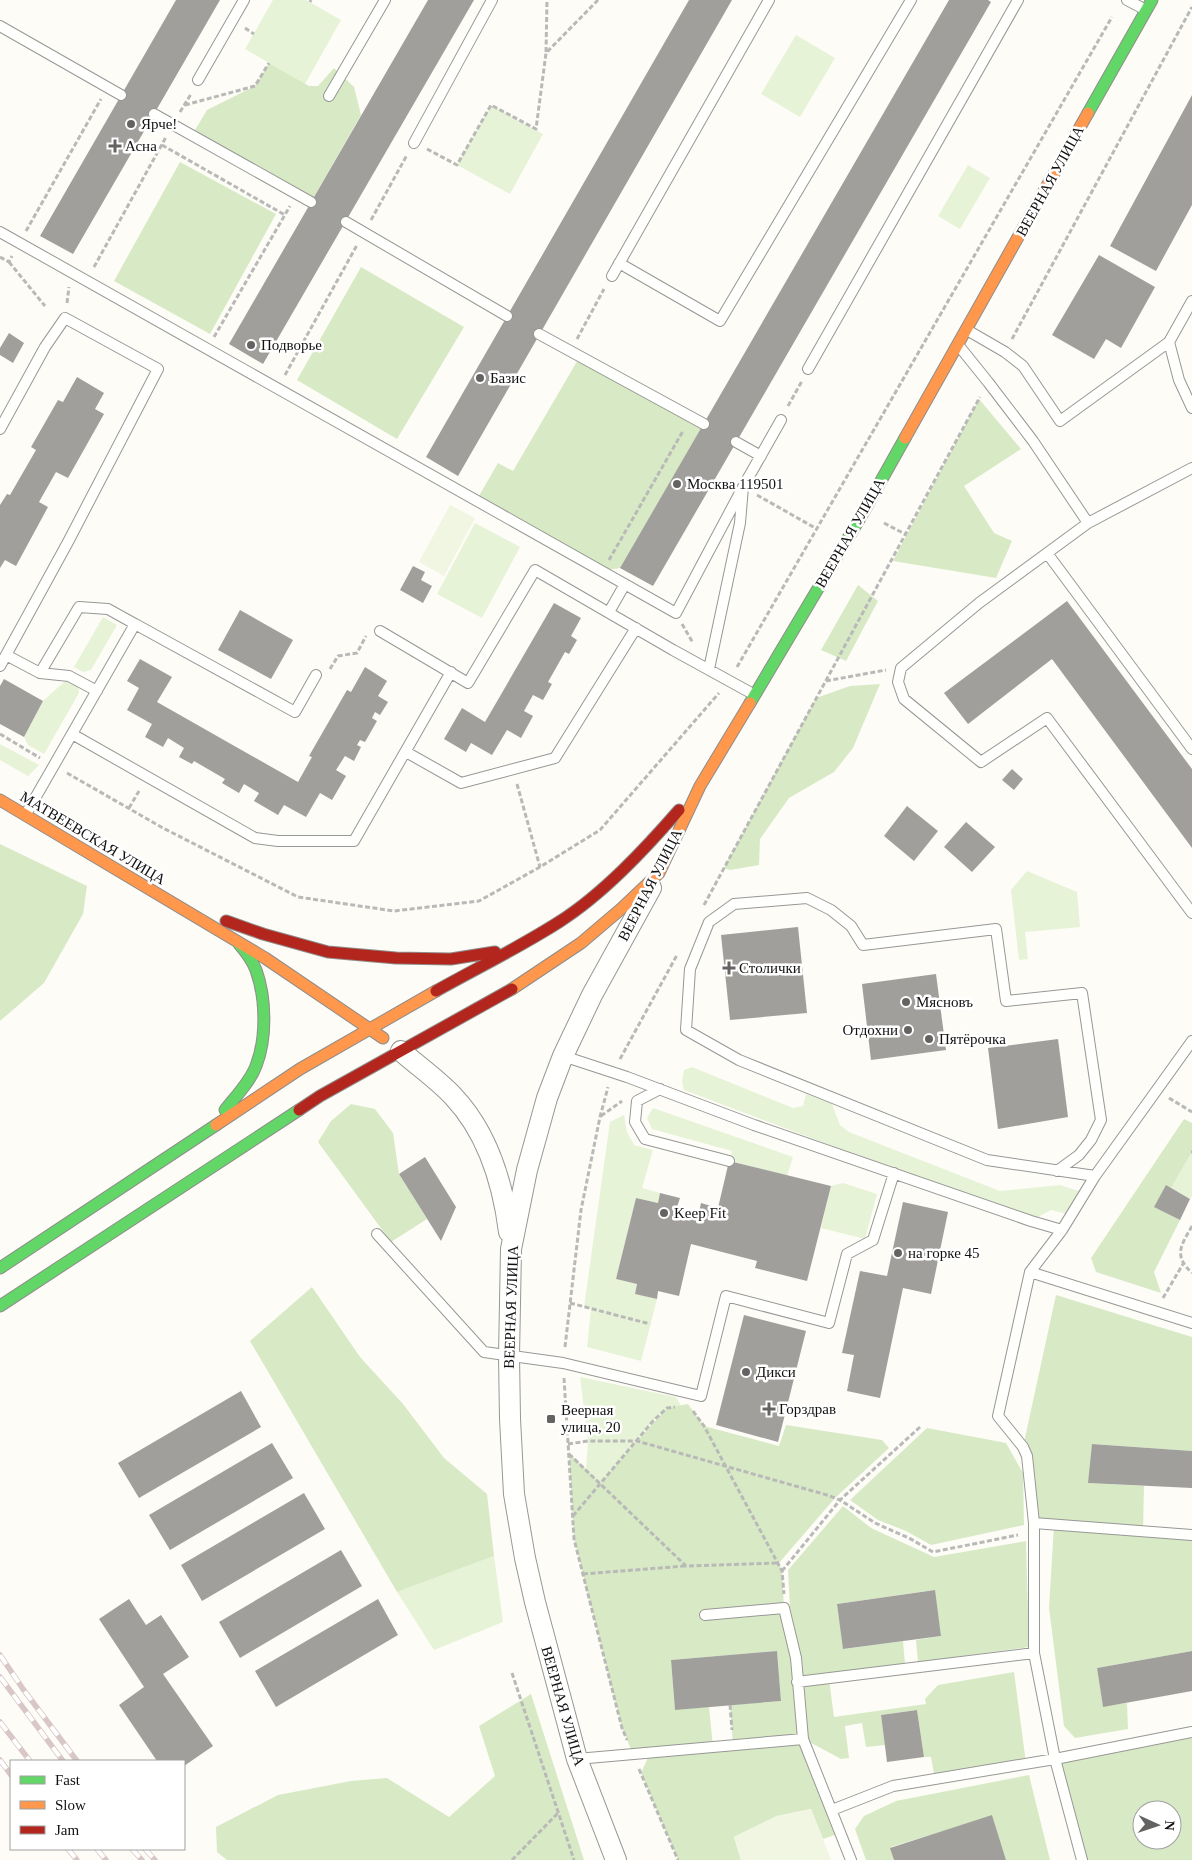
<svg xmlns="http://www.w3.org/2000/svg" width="1192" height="1860" font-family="'Times New Roman',serif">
  <rect width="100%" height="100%" fill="#fdfcf7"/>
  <path fill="#e7f3d7" d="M273,0h33l35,20 -36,64 -60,-35z
    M796,35l39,23 -35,59 -39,-23z
    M491,105l52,29 -33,60 -53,-29z
    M968,165l22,13 -30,51 -22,-13z
    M475,523l45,24 -38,71 -45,-24z
    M103,617l14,8 -26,45 -8,2 -9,-5z
    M64,682h6l8,4 1,7 -35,61 -16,-9 -4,-8 19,-36z
    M0,744l39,21 -11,11 -28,-16z
    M1027,871l50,21 3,35 -55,5 3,27 -9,1 -8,-70z
    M692,1067l101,41 10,-2 3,-12 26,10 8,21 9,7 151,59 60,-6 25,8 -14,22 -20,-5 -20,11 -347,-131 -2,-8 2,-12z
    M653,1108l140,49 -6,19 -58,-15 3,-10 -80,-22 -5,-11z
    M624,1115l3,17 7,13 19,5 -11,38 18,5 -2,10 -22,-5 -20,81 21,5 -2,10 22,5 -16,62 -54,-14 4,-38 -7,-2 26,-185z
    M1192,1152v44l-2,3 -19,-11z
    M843,1183l34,11 -12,45 -44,-11 10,-42z
    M580,1377l96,20 5,9 -14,2 -14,13 -52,62 -15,-14 2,-28z
    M494,1556l9,66 -69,28 -37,-58z"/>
  <path fill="#d8eac5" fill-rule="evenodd" d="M269,63l40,23h9l16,-18 20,19 7,28 -50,87 -119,-67 15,-25 48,-24z
    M180,162l96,52 -66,120 -96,-53z
    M361,267l103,60 -67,112 -100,-59z
    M579,358l125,66 -84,144 -18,3 -126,-70 22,-38 15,8z
    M979,399l42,50 -57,37 30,47 18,8 -16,37 -103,-17z
    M858,585l20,16 -32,60 -25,-11z
    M880,684l-27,64 -19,24 -45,26 -29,41 -1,26 -29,5 -6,-2 92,-170 34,-12z
    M0,844l87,42 -4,28 -39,69 -44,38z
    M351,1104l24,5 18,24 6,41 28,45 -36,23 -73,-100 13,-21z
    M1184,1119l8,4v29l-21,36 -4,-2 -12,21 25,13 -26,52 7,21 -65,-21 -5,-14z
    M312,1287l48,70 43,47 41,54 43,36 7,62 -97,36 -147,-251z
    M1056,1295l136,42v114l-99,-7 -4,39 55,3 -1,45 49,4v116l-95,17 6,38 24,-3 1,26 -53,9 -11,-12 -15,-118 5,-83 -20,-2 -11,-76z
    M688,1404l16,22 75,20 7,-21 96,15 7,8 -54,50 -56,65 3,8 2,37 14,74 31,-3 5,38 92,-13 -1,-5 13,-14 76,-13 12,91 -91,16 -4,-22h-7l-7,-47 -36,5 4,30 -19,2 -4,-24 -17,3 4,32 -8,1 -37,-20 37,94 -18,6 -12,-30 -34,7 -43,21 7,23h-63l-37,-87 9,-20 -17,1 -11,-26 -48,-189 -5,-86 32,30 36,-42 30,-33zM777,1651l4,50 -51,4 3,40 -20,2 -4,-40 -34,2 -4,-49z
    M927,1428l79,15 17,30 1,52 -93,20 -25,-14 -28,-11 -28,-20z
    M843,1506l28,22 63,29 92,-16 3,106 -111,15 -2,-22 25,-4 -7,-46 -97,14 7,45 59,-8 2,23 -104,14v-22l-11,-49 -2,-37z
    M531,1694l53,166h-357l-10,-8 -1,-25 62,-32 73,-14 36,-3 62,39 46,-41 -16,-50z
    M1192,1732v128h-110l-27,-101zM1142,1810h30v30h-30z
    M1029,1775l21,85h-44l-14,-44 -101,31 3,13h-28l-11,-31 9,-13 32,-15z"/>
  <path fill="#f0f6e1" d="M450,505l25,13 -31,58 -25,-14z
    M811,1809l20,51h-90l-7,-23 43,-21z"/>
  <path fill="#a19f9c" d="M176,0h44l-147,254 -33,-18z
    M428,0h46l-211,364 -34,-20z
    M689,0h43l-274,476 -32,-19z
    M949,0h39l3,2 -338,584 -33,-18z
    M1192,95v110l-36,66 -46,-25z
    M1099,255l56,32 -34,61 -15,-9 -12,20 -42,-24z
    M9,333l15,10 -11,20 -13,-8v-7z
    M77,377l27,16 -9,16 9,5 -36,64 -12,-6 -17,30 9,5 -32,59 -11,-6 -5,8v-63l7,-11 3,1 26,-45 -5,-3 27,-47 5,2z
    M413,566l12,6 -4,8 11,6 -9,17 -23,-13z
    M1067,601l125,168v79l-140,-189 -84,65 -24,-31z
    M554,603l27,15 -10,18 6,4 -8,14 -4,-2 -17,30 4,2 -9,16 -10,-5 -9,16 9,5 -12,22 -14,-8 -15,25 -21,-12 -5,9 -22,-13 18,-31 23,14z
    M240,610l53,30 -22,39 -53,-29z
    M140,659l32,18 -15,25 141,80 14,-25 -3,-1 38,-66 4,2 14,-25 22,14 -9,15 10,6 -8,13 -5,-3 -3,6 5,3 -12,21 -5,-2 -3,5 4,2 -7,14 -9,-5 -9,14 10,6 -14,24 -12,-7 -14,24 -22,-12 -6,10 -24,-14 5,-8 -15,-9 -5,9 -17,-10 3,-4 -31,-18 -2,3 -13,-7 5,-9 -16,-10 -5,9 -18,-10 7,-13 -25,-14 12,-22 -12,-7z
    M4,679l39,22 -19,36 -24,-13v-38z
    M1012,769l11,10 -9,11 -12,-10z
    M907,806l31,25 -24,30 -30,-25z
    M966,822l29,25 -23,25 -28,-25z
    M798,927l9,86 -77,7 -9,-85z
    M936,974l10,76 -75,10 -9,-76z
    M1058,1039l10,78 -70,12 -10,-81z
    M425,1157l31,50 -15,34 -42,-67z
    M729,1161l102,25 -24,95 -52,-13 2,-7 -66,-17 -12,52 -21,-5 -1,8 -22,-5 2,-10 -21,-5 20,-81 22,5 2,-10 20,5 -3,9 22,5 2,-9 17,5z
    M1166,1185l24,14 -10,21 -26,-13z
    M903,1202l45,10 -17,82 -28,-6 -23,110 -33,-7 7,-36 -12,-2 18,-82 27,5z
    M744,1315l62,16 -28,111 -62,-17z
    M241,1391l20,36 -122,71 -21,-35z
    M272,1443l21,35 -123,72 -21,-35z
    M1092,1444l100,7v37l-104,-5z
    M304,1493l21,36 -123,72 -21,-36z
    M341,1550l21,36 -122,72 -21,-36z
    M935,1590l6,46 -98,13 -6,-45z
    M129,1599l17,26 15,-10 28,42 -26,17 50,72 -29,20v-5h-27l-38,-56 25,-18 -45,-68z
    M378,1599l20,36 -122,72 -21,-36z
    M777,1651l4,50 -106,9 -4,-50z
    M1192,1651v40l-89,16 -6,-39z
    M917,1710l7,47 -37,5 -6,-47z
    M992,1815l14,45h-112l-4,-12z"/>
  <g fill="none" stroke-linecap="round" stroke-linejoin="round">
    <defs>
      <path id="lane" d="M1127,0l19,10
        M0,26l121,69
        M198,80l46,-80
        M329,96l56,-96
        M154,114l157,88
        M414,143l78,-143
        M346,222l161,94
        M0,232l676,381 67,-126
        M619,263l101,58 191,-321
        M612,276l157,-276
        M967,330l38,22 18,14 37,55 109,-79 23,-41
        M539,334l165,90
        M1169,342l10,38 13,28
        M959,346l29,36 45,59 55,82
        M808,369l210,-369
        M0,429l45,-82 20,-29 93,51 -90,173 -68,124
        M736,442l25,14
        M1192,468l-104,55 -109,80 -78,65 -3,14 6,17 77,63 66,-44 145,195
        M1047,553l145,196
        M609,612l16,-28
        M380,631l88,52 67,-113 138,80 80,44
        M6,655l34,18 29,3 28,15
        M709,669l31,-146 3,-36 38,-67
        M40,673l39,-66 29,2 27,15
        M72,734l183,104 23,3h76l97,-169
        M406,752l55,31 94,-25 81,-130
        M26,814l109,-190 160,88 21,-37
        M563,1056l64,21 127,48 277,96 31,9
        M660,1089l-23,12 -2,21 10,17 84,22
        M1057,1171l22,-16 12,-15 10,-20 -19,-127 -76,8 -10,-72 -133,16 -12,-19 -20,-16 -24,-12 -73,6 -25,18 -19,47 -4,61 53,30 248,100 108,16
        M377,1234l107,118 79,11 138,33 25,-100 103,27 18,-69 26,-14 21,-67
        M1030,1272l162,51
        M1034,1523l158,12
        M797,1682l237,-29
        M803,1739l48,121
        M577,1759l226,-20 -7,-81 -12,-50 -79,7
        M832,1810l61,-24 162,-27 137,-27
        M1082,1860l-27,-101 -21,-106v-130l-7,-67 -4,-9 -25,-31 32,-144 32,-42 33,-54 97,-135"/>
      <path id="street" d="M401,1051c17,15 37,29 52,45 34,36 50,88 56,136
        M616,1860l-39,-101 -42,-157 -10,-44 -11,-64 -4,-75 -1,-63 2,-107 16,-79 20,-72 16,-42 29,-61 59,-107"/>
      <path id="fast" d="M1088,113l64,-113
        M750,703l113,-190 42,-75
        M225,1110c11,-14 25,-28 31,-44 11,-28 10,-68 0,-96 -4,-10 -10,-18 -17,-26
        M0,1268l216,-143
        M0,1306l299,-196"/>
      <path id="slow" d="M905,438l183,-325
        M0,800l265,158 118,80
        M512,989l69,-46 40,-34 38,-36 41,-87 50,-83
        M216,1125l84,-56 136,-78"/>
      <path id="jam" d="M226,921l37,13 65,18 68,6 55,1 44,-7
        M436,991c41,-23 84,-44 123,-69 44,-28 86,-73 120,-112
        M299,1110l21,-14 192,-107"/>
    </defs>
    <use href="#lane" stroke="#979795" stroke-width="12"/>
    <use href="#street" stroke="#979795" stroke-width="22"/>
    <use href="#fast" stroke="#8e8d8b" stroke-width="13"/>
    <use href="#slow" stroke="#8e8d8b" stroke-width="13"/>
    <use href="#jam" stroke="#8e8d8b" stroke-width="13"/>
    <path stroke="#b9b9b8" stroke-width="3" stroke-dasharray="5 2.5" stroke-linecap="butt" d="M310,2l1,-2
      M245,28l9,6
      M546,52l1,-52
      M185,105l70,-19 14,-23
      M180,112l11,-18
      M162,145l123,70
      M427,149l30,16 34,-60 45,24 10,-76 52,-53
      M371,220l36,-65
      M26,231l75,-132
      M0,257l9,5 3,-6
      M9,262l36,44
      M94,267l72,-130
      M67,303l2,-16
      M214,337l76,-131
      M577,339l27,-50
      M1012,339l180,-332
      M285,375l72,-130
      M788,406l14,-25
      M757,495l60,34
      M884,523l21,11
      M609,560l74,-129
      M682,624l11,19
      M737,667l375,-650
      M330,669l8,-13 19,-3 9,-17
      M826,681l60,-11
      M0,734l40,24
      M67,773l96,55 135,69 96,14 85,-10 61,-34 60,-37 119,-137
      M517,784l23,83
      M129,808l10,-17
      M704,905l276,-508
      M620,1059l57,-104
      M1169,1098l23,14
      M601,1116l21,-15
      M1191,1152h1
      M1192,1226c-11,20 -19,29 0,47
      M1163,1298l20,-34
      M570,1303l80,21
      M565,1347l16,-137 19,-93 8,-30
      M564,1378l10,161 48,189 5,12
      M693,1411l11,15 78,145 2,23
      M568,1444l20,-3h49l190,54 13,5 35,23 34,15 24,14 85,-17
      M569,1454l117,112 92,-3
      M573,1516l80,-95 14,-13 8,-1
      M782,1571l58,-71 80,-73
      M583,1574l102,-8
      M512,1673l62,187
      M730,1705l2,25
      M639,1769l39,91
      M512,1860l46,-47"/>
    <use href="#lane" stroke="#fffffe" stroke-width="10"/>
    <use href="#street" stroke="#fffffe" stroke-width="20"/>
    <use href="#fast" stroke="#63d668" stroke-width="11"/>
    <use href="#slow" stroke="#ff974d" stroke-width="11"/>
    <use href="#jam" stroke="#b3261e" stroke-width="11"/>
    <defs>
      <path id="rail" d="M0,1655l23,34 54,72
        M0,1677l63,84
        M0,1722l30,39
        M0,1760l11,15
        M68,1849l9,11
        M97,1849l9,11
        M132,1849l10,11
        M145,1849l10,11"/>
    </defs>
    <use href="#rail" stroke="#d9c6c7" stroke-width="5.5"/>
    <use href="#rail" stroke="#fff" stroke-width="4" stroke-dasharray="11" stroke-linecap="butt"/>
  </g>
  <g fill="#646362" stroke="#fff" stroke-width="2">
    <circle cx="131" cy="124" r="5"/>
    <path d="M112.5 138.5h5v5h5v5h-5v5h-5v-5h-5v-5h5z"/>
    <circle cx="251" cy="345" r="5"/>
    <circle cx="480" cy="378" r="5"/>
    <circle cx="677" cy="484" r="5"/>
    <path d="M726.5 960.5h5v5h5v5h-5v5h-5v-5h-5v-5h5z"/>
    <circle cx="906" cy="1002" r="5"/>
    <circle cx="908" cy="1030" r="5"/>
    <circle cx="929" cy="1039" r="5"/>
    <circle cx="664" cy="1213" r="5"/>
    <circle cx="898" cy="1253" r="5"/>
    <circle cx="746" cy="1372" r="5"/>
    <path d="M766.5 1401.5h5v5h5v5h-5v5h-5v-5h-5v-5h5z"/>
    <rect x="546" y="1414" width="10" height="10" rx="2.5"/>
  </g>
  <g text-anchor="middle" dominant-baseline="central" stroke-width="5" stroke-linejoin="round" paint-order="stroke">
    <g font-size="15" fill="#111" stroke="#fff" text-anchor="start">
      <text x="141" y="124">Ярче!</text>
      <text x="125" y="146">Асна</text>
      <text x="261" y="345">Подворье</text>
      <text x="490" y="378">Базис</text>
      <text x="687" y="484">Москва 119501</text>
      <text x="739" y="968">Столички</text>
      <text x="916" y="1002">Мясновъ</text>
      <text x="898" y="1030" text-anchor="end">Отдохни</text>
      <text x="939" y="1039">Пятёрочка</text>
      <text x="674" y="1213">Keep Fit</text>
      <text x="908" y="1253">на горке 45</text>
      <text x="756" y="1372">Дикси</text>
      <text x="779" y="1409">Горздрав</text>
      <text x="561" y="1410">Веерная<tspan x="561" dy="17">улица, 20</tspan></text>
    </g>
    <g font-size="15" fill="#111" stroke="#fff">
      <text transform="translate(1050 181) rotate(-61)">ВЕЕРНАЯ УЛИЦА</text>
      <text transform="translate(850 533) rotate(-60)">ВЕЕРНАЯ УЛИЦА</text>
      <text transform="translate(93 838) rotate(31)">МАТВЕЕВСКАЯ УЛИЦА</text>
      <text transform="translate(650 885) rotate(-63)">ВЕЕРНАЯ УЛИЦА</text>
      <text transform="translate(511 1307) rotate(-88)">ВЕЕРНАЯ УЛИЦА</text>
      <text transform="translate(563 1706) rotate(74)">ВЕЕРНАЯ УЛИЦА</text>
    </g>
  </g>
  <rect x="10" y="1760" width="175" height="90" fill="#ffffff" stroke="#a0a0a0"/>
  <rect x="20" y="1776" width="25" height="8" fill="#63d668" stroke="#a0a0a0"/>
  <text x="55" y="1785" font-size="15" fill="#111111">Fast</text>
  <rect x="20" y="1801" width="25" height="8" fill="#ff974d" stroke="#a0a0a0"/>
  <text x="55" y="1810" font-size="15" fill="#111111">Slow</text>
  <rect x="20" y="1826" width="25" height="8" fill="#b3261e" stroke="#a0a0a0"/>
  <text x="55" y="1835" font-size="15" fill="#111111">Jam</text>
  <g transform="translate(1157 1825) rotate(93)"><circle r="24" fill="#ffffff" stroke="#a0a0a0"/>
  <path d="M0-4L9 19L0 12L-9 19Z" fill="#646362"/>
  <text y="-8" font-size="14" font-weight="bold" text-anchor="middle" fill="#111111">N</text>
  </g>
</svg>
